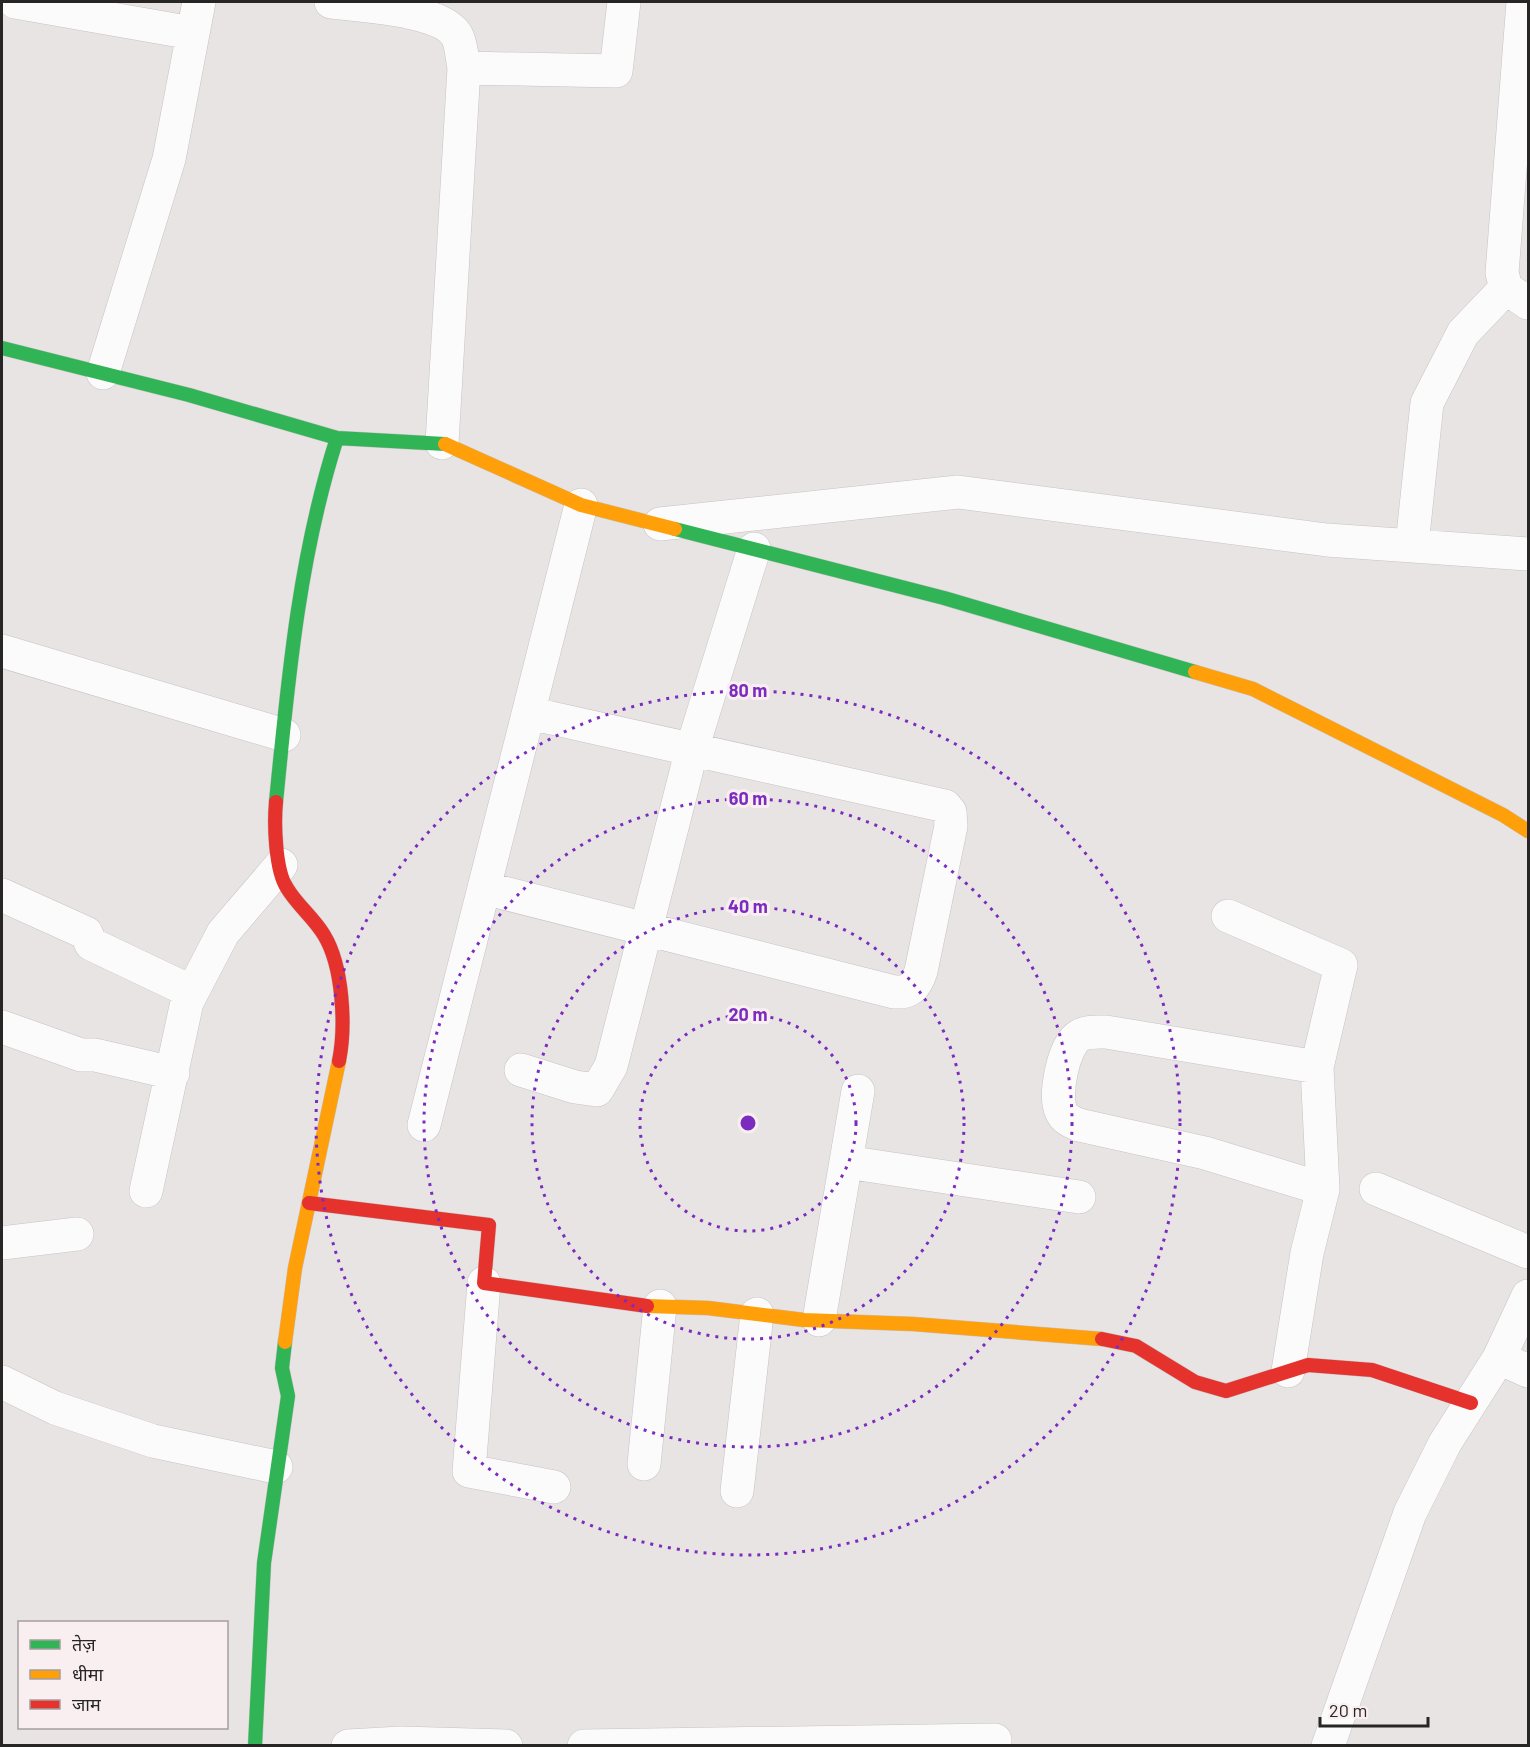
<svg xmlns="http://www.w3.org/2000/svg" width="1530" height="1747" font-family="Barlow,'Noto Sans Devanagari',sans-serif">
  <rect width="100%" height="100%" fill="#e9e4e4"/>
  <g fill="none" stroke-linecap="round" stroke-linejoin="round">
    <defs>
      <path id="street" d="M15,2l177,31
        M331,2c29,4 106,7 124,31 6,7 7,25 9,35l-22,375
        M1523,2l-21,271 4,15 22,15
        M464,68l152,3 8,-69
        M103,373l66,-214 30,-157
        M660,524l298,-32 369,48 201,14
        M1412,545l15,-142 36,-70 43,-45
        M2,651l282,84
        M484,888l410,104c17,1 22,-6 27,-21l30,-145 -1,-14 -5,-6 -416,-93
        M2,895l84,38 5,11 101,48
        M1228,916l113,49 -24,102 6,122 -16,64 -19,118
        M2,1027l79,28h14l78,18
        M1317,1067l-211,-35c-9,0 -19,-1 -27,4 -16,10 -25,59 -18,75 3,8 11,11 18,14l126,28 118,36
        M521,1070l54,17 22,3 14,-24 81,-317 62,-200
        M424,1125l157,-620
        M846,1162l233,35
        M1376,1189l152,63
        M146,1191l41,-189 36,-69 58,-68
        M2,1243l75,-9
        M484,1283l-15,188 85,16
        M819,1320l39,-229
        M1499,1358l29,13
        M2,1382l53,26 98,33 123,26
        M644,1464l16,-158
        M737,1491l20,-177
        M348,1746l53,-3 105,3
        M584,1746l411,-6
        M1328,1746l82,-233 35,-70 54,-85 29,-62"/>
      <path id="fast" d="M2,348l187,47 148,43 108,6
        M675,529l269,69 251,74
        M276,802c12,-122 23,-246 61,-364
        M255,1746l9,-183 24,-167 -6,-28 3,-26"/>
      <path id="slow" d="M445,444l136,61 94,24
        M1195,672l58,17 250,126 25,16
        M647,1306l61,2 96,12 109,4 189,15
        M285,1342l10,-74 44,-207"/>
      <path id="jam" d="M276,802c-2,21 -1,68 11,86 10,17 27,30 37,47 19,31 22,91 15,126
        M309,1203l180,22 -5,58 163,23
        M1102,1339l34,7 59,36 31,9 82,-26 64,5 99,33"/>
    </defs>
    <use href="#street" stroke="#c7c2c3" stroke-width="34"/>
    <use href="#fast" stroke="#c7c2c3" stroke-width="15"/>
    <use href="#slow" stroke="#c7c2c3" stroke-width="15"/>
    <use href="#jam" stroke="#c7c2c3" stroke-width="15"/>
    <use href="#street" stroke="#fcfbfb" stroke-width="33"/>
    <use href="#fast" stroke="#30b455" stroke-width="14"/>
    <use href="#slow" stroke="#ff9f0a" stroke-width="14"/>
    <use href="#jam" stroke="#e5322d" stroke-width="14"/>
  </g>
  <g fill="none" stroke="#7b2cbf" stroke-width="3" stroke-dasharray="3 6">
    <circle cx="748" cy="1123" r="108"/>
    <circle cx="748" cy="1123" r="216"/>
    <circle cx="748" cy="1123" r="324"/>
    <circle cx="748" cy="1123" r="432"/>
  </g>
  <circle cx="748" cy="1123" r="9" fill="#7b2cbf" stroke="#f9eff0" stroke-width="3"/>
  <g font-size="18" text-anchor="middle" font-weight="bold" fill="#7b2cbf" stroke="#f9eff0" stroke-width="6" stroke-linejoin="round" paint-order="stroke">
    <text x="748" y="697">80 m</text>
    <text x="748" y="805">60 m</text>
    <text x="748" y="913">40 m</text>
    <text x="748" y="1021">20 m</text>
  </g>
  <rect width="1530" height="1747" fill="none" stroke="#282525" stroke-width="6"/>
  <rect x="18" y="1621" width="210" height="108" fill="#f9eff0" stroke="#a59e9f" stroke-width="1.5"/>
  <rect x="30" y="1640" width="30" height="9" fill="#30b455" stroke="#a59e9f" stroke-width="1.5"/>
  <text x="72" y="1651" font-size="18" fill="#282525">तेज़</text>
  <rect x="30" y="1670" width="30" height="9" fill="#ff9f0a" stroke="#a59e9f" stroke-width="1.5"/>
  <text x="72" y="1681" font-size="18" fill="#282525">धीमा</text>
  <rect x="30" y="1700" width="30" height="9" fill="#e5322d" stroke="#a59e9f" stroke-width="1.5"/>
  <text x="72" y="1711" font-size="18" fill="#282525">जाम</text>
  <path d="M1320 1717v9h108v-9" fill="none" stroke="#282525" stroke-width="3"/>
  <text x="1329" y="1717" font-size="18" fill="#282525" stroke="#f9eff0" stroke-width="4.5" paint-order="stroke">20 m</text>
</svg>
